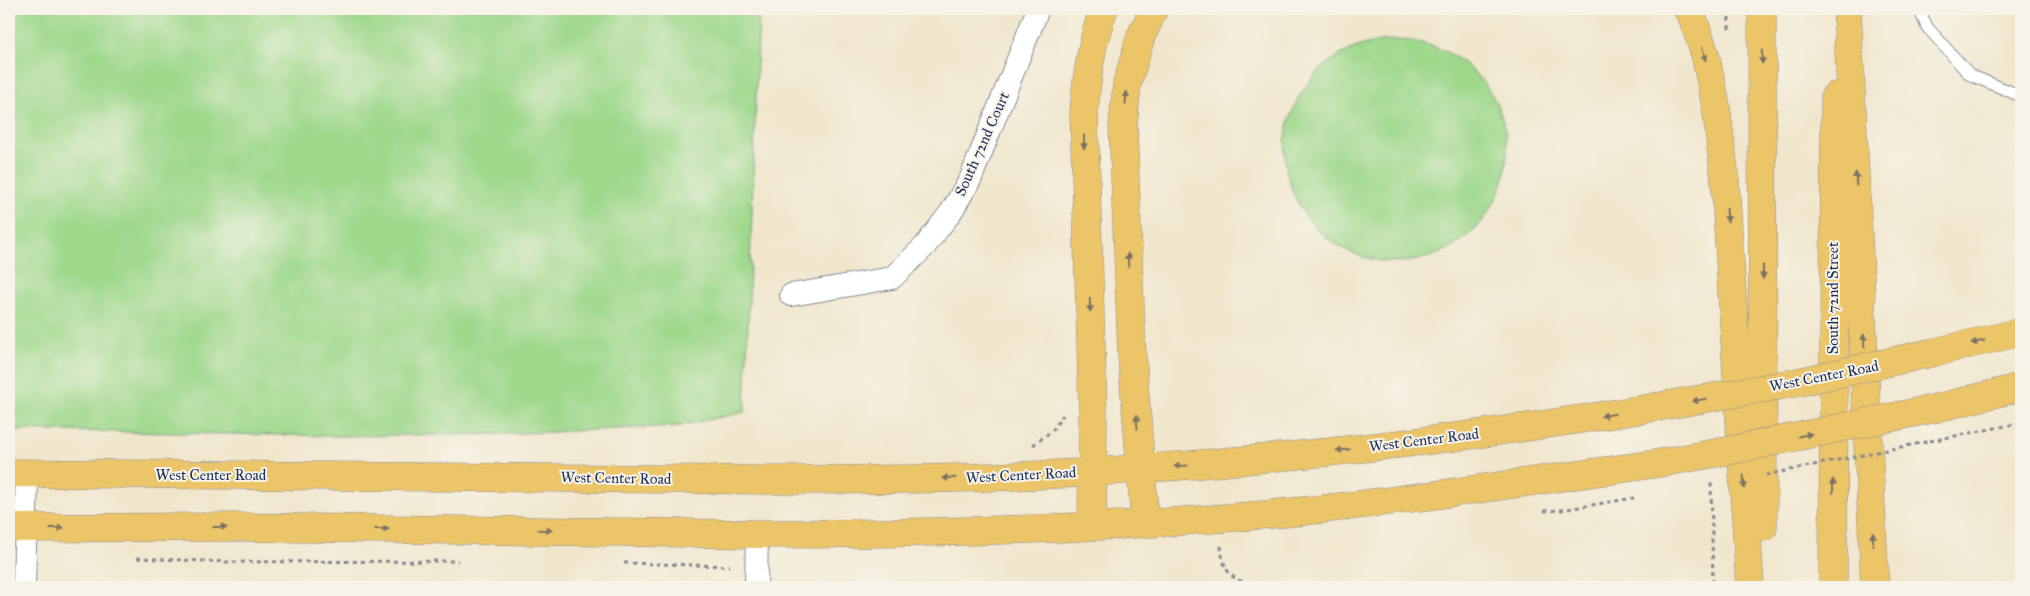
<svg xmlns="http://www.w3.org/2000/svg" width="2030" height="596" font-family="'IM FELL Great Primer',serif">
  <rect width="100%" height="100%" fill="#f7f3e8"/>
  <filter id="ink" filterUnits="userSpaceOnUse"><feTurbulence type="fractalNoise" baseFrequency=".02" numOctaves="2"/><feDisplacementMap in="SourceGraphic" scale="10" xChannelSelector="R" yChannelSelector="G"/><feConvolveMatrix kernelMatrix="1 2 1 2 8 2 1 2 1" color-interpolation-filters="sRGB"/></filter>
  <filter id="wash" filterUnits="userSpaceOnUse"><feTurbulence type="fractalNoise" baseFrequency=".0096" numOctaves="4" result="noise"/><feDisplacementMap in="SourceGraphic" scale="20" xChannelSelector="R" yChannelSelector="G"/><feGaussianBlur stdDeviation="1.12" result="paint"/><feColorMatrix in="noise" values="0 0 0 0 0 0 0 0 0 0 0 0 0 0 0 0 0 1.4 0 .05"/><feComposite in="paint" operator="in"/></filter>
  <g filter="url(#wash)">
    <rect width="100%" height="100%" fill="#f0e6cc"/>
    <path fill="#9ed88b" stroke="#5c8474" d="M9,9h750l-14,403 -66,14 -171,8 -171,2 -328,-6z
      M1285 151a111 111 0 1 1 222 0a111 111 0 1 1-222 0Z"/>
  </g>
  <g filter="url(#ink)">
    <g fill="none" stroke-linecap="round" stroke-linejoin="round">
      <defs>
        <path id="service" d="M1919,9l8,18 43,48 51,21"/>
        <path id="minor" d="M791,295l101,-17 33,-32 26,-34 19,-32 68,-171
          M24,587l3,-114
          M756,587l1,-53"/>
        <path id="primary" d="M1687,9l5,7 13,38 11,52 9,73 25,408
          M1762,9l1,518
          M1847,9l28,578
          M1935,352l86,-20
          M1937,408l84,-21
          M9,473l758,7c110,0 219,-1 328,-8 188,-12 375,-34 561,-65
          M1145,523l-13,-167 -9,-230 4,-42 14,-48 13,-27
          M1092,526l1,-113 -9,-301c3,-36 7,-70 20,-103
          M9,528l227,-1 521,7c182,0 365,-5 547,-23 117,-12 234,-31 350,-47
          M1833,587l2,-491"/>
      </defs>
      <use href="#service" stroke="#868a95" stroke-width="13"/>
      <use href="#minor" stroke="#868a95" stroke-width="24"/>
      <use href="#primary" stroke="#868a95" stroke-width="29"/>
      <path stroke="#868a95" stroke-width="3" stroke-dasharray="4 4" stroke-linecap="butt" d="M1729,9v24
        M1930,441l91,-18
        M1033,445l19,-14 11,-16
        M1711,483l2,104
        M1544,511l17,-1 73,-12
        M1221,546c3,39 22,36 54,41
        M137,558l89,4 232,-1
        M624,563l106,3"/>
      <use href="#service" stroke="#fff" stroke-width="11"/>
      <use href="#minor" stroke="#fff" stroke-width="22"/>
      <use href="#primary" stroke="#edc569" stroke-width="28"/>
      <defs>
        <path id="primary-bridge" d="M1656,407l138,-24 141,-31
          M1654,464l73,-13 210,-43"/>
      </defs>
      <use href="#primary-bridge" stroke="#868a95" stroke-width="29" stroke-linecap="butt"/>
      <path stroke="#868a95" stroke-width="3" stroke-dasharray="4 4" stroke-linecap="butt" d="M1766,475l164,-34"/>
      <use href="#primary-bridge" stroke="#edc569" stroke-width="28"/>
    </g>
    <defs><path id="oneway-solid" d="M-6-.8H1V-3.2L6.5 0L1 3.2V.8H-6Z" transform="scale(1.25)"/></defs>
    <g fill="#797263">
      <use href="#oneway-solid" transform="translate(1704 54) rotate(74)"/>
      <use href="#oneway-solid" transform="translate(1762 57) rotate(89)"/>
      <use href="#oneway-solid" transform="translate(1126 98) rotate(-84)"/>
      <use href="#oneway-solid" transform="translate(1084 142) rotate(89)"/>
      <use href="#oneway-solid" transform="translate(1856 179) rotate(-93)"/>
      <use href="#oneway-solid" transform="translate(1727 215) rotate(86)"/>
      <use href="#oneway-solid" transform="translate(1128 260) rotate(-92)"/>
      <use href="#oneway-solid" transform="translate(1763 272) rotate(90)"/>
      <use href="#oneway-solid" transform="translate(1090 305) rotate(88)"/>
      <use href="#oneway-solid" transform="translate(1864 341) rotate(-93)"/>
      <use href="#oneway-solid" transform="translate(1978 342) rotate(166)"/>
      <use href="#oneway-solid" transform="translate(1699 400) rotate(170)"/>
      <use href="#oneway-solid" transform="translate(1608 415) rotate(171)"/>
      <use href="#oneway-solid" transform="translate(1137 422) rotate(-94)"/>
      <use href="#oneway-solid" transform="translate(1805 435) rotate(-11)"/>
      <use href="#oneway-solid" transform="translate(1343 450) rotate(174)"/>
      <use href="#oneway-solid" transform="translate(1181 466) rotate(176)"/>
      <use href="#oneway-solid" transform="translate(949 478) rotate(178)"/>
      <use href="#oneway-solid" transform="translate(1744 482) rotate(86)"/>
      <use href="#oneway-solid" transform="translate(1833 486) rotate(-90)"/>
      <use href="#oneway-solid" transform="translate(220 527)"/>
      <use href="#oneway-solid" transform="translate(57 528)"/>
      <use href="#oneway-solid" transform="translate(382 529)"/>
      <use href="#oneway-solid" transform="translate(545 530) rotate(1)"/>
      <use href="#oneway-solid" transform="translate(1873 539) rotate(-93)"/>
    </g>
  </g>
  <g text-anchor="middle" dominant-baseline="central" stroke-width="4" stroke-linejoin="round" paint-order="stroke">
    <g font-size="15" fill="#1b2f5e" stroke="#f7f3e8">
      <text transform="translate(982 144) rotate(-66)">South 72nd Court</text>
      <text transform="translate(1833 298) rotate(-90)">South 72nd Street</text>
      <text transform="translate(1824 376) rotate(-11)">West Center Road</text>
      <text transform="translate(1424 440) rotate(-7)">West Center Road</text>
      <text x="211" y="475">West Center Road</text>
      <text transform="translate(1021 475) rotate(-3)">West Center Road</text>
      <text transform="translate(616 478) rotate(1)">West Center Road</text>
    </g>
  </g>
  <rect width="2030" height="596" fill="none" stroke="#f7f3e8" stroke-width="30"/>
</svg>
